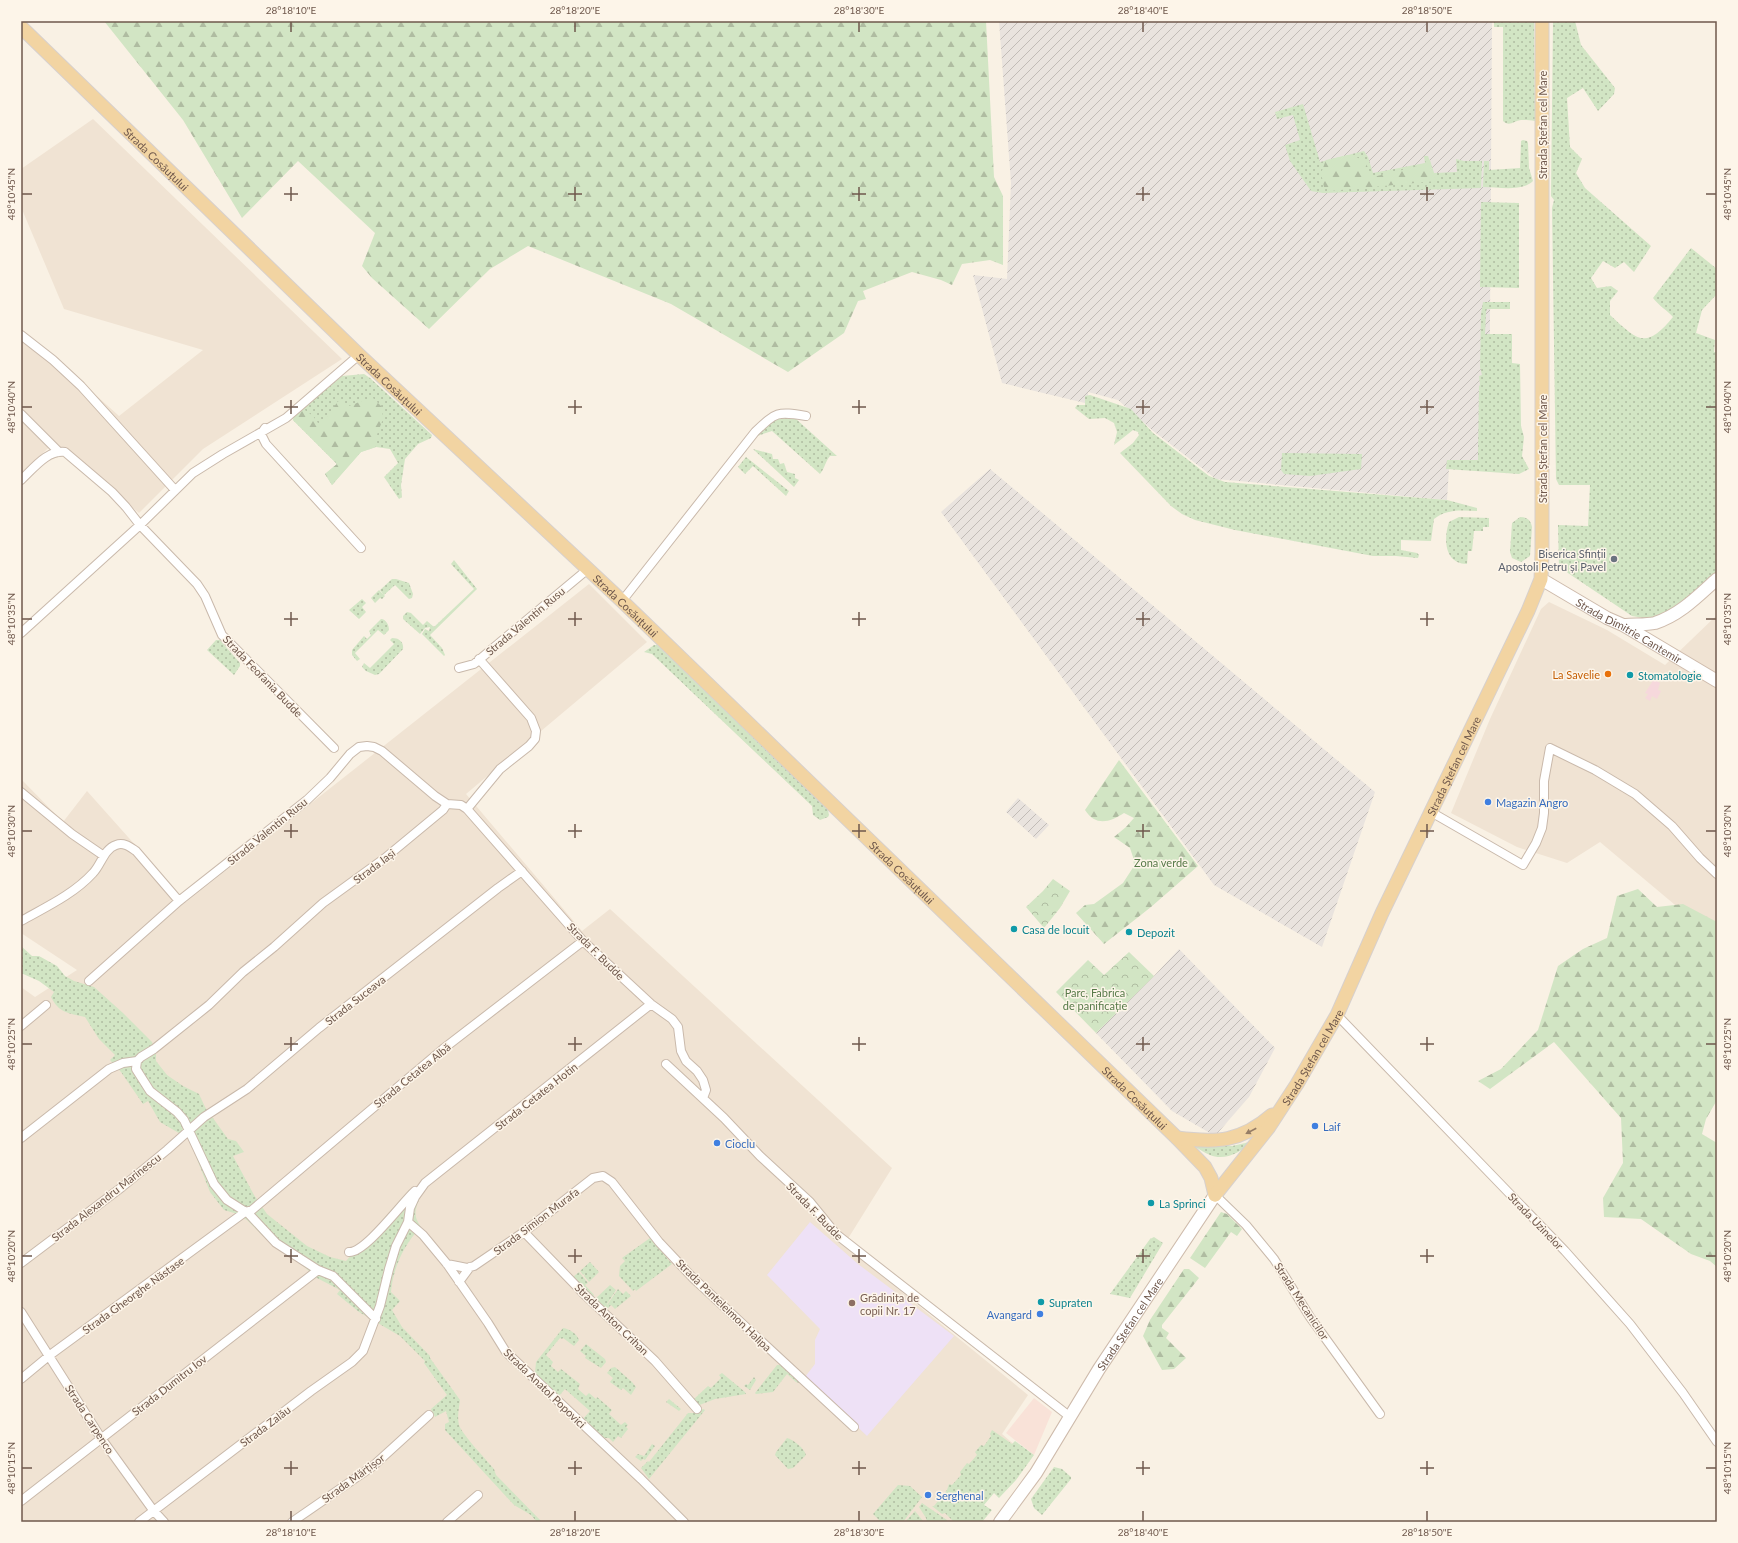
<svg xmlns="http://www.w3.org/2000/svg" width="1738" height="1543" font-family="Lato,sans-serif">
  <defs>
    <pattern id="industrial-furrows" width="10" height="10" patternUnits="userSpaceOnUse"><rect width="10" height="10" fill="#e9e3de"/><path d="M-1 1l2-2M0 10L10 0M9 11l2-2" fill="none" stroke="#c1bbb6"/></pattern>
    <pattern id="grass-dots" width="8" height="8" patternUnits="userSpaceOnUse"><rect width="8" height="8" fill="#d2e5c4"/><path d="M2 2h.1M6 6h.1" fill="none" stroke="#afbca1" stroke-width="1.8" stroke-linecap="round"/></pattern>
    <pattern id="forest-firs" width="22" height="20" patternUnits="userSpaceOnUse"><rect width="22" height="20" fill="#d2e5c4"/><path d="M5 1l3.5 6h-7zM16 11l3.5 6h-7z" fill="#afbca1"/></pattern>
    <pattern id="park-crowns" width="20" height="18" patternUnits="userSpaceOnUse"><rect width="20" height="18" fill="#d2e5c4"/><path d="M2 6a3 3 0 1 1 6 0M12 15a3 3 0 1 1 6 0" fill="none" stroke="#afbca1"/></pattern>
  </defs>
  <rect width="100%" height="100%" fill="#f9f1e4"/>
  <path fill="#f0e3d3" d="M93,119l249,240 -139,90 -64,64 -84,-71 -34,31v-138l24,14 74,67 84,-66 -139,-41 -43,-102v-38z
    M589,584l58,58 -181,152 116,137 28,-22 282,259 -48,77 184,150 -26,39 16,14 -60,74h-937v-535l14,10 42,-27 -56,-37v-154l42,43 24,-31 99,111z
    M1549,602l58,28 58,35 52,-50v321l-24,-16 -93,-78 -33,21 -50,-16 -66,-34 39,-94 51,-110z"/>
  <path fill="#f9e2d8" d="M1034,1398l18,14 -18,43 -28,-22z"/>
  <path fill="url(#industrial-furrows)" d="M999,21h493l-3,448 -40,-1 -2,32 -231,-21 -64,-49 -34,-30 -30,-8 1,12 -87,-21 -29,-108 34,4 4,-96z
    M990,469l385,323 -53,155 -108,-62 -273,-373z
    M1018,798l31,27 -13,14 -30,-27z
    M1179,949l96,99 -26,49 -34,39 -43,-25 -76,-78 58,-57z"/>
  <path fill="#eee1f6" d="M810,1222l48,42 96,72 -87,100 -62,-59 10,-13v-24l5,-11 -53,-54z"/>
  <path fill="#f6d8dc" d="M1654,679l6,4 -2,7 3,1 -4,8 -5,-3 -2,5 -5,-3 3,-4 -3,-1z"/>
  <path fill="url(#grass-dots)" d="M1494,21h40l1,100c-5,-1 -10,-1 -14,-1 -7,1 -12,7 -18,1v-94h-9z
    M1553,21h22l6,24 34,43 -1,6 -16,17 -15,-23 -16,10 3,49 12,12 -6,14 9,15 66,58 -17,26 -10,-10 -9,6 -12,-7 -12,17 6,10 14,-2 7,5 -8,10v14c28,26 36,35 63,2 -6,-7 -14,-11 -20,-19l38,-50 26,21v25l-15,16 -6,23 19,7 -1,12h3v222l-46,37 -21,8 -18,-3 -73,-49 -1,-42 30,1 2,-41h-31l-3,-6 -4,-271 2,-8 -3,-4z
    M1303,104l17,58 44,-11 4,6 5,16 52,-10 -1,-7h4l6,17 23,-1 -1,-13 8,2h18l-1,27 -158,5 -12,-2 -21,-30 -5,-16 15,-5 -7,-25 -16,4 -2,-7z
    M1523,140l4,1 1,2 1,25 4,13c-11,11 -35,6 -50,6l1,-26h5v9l31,-2 1,-27z
    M1481,202l38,1v85l-39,-1z
    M1483,302h27v7h-23l-1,3 -1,22h27v29l8,1 1,62 3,11 -2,19 7,13 -10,5 -73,-5 1,-9h31l1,-74 1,-1 -1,-9 3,-1 -2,-8 1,-53z
    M364,374l6,4 62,57 -1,3 -13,6 -13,15 -4,26 1,12 -3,2 -15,-22 14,-14 -8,-14 -14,-2 -15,5 -29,33 -7,-11 12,-10 -44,-44 2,-6 47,-38z
    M1090,395l41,14 22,24 56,43 16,6 222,18 30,8v3c-16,-1 -31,-2 -43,8l-3,22 -30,-1v10l16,3 2,2 -1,3 -22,-2h-23l-138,-26 -40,-10 -13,-6 -11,-8 -51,-53 13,-10 6,-8 -1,-3 -5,-2 -19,15 3,-13 -3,-9 -9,-5 -16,1 -14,-11 2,-3h8v-9z
    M781,415l14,3 42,38h-7c-5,6 -5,12 -10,18l-48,-43 -15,5 15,-16z
    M753,449l19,5 1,5h5l2,5 4,-1 3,9 8,2v4l4,2 -5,7z
    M1282,453l80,1 -1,15 -51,7 -26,-2 -3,-4z
    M746,457l43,34 -3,5 -33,-30 -8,8 -7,-7z
    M1459,517l30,1v9h-6v4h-9l-2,20h-4l-1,13c-22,0 -24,-24 -18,-42z
    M1520,517c7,0 11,3 12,10l-2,29 -9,6 -9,-4 -2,-6 2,-29z
    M454,560l23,29 -47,46 12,13 3,7 -1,1 -22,-22 3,-5 4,2 1,-4 -5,1 -5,6 -17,-15v-3l4,-4 4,1 12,12 4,-4 7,6 40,-38 -23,-25z
    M392,579h4l13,4 4,11 -1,4 -3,1 -14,-14 -11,10 -4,-5z
    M379,590l6,6 -3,3 -2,-1 -5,5 -4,-5z
    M362,599l4,4 -4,4 4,5 -7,7 -10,-9z
    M381,619c5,0 8,6 8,11l-5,5 -6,-5 -23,23 5,6 -3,2 -5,-6v-5l12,-14 3,3 4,-4 -2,-4z
    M392,638c7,0 12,4 11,11l-24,25 -4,1 -9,-4 -4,-4 2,-4 6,5 24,-24 -4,-4z
    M216,640h4l20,23v3l-6,9 -27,-25z
    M654,645h3l171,165 1,5 -1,2 -8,3 -7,-5 -1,-9 -160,-152 -8,-2z
    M21,946l11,10h7l18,10 8,10 9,5 20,6 29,26 29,29 4,11v8l11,14 16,11 16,8 6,13 23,32 8,2 8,11 -11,4 21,39 13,19 40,32 23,11 16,4 63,-71 10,10c-5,12 -5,17 2,27 -17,17 -28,41 -30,65l9,9 -8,9 10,17 28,29v2l30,42c-1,8 -3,17 -1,25 4,11 27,34 35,44l2,6 46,47h-5l-6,-7 -17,-10 -69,-75v-6l4,-2 -3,-11 -11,6 -4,-8 16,-14 -23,-32 1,-2 -25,-25 -41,-24 -22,-18 3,-4 -23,-12 -15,-13 -30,-20 -25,-25 -13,-7 -10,-3 -14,-18 -21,-53 -29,-17 -12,-21 -5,3 -22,-32 -11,-12 5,-5 -16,-16 -14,-22c-17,-4 -26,-4 -34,-20l3,-5 -15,-11 -18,-8z
    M1250,1142c-9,11 -26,19 -40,13 -5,-2 -11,-6 -16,-9h38z
    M1154,1237l9,6 -33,55 -20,-4 40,-55z
    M650,1238l22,26 -36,27 -1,-2 -2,2 -14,-15 1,-10 5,-5 -3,-3z
    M590,1262l9,10 -10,10 -5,-6 1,-2 -2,1 -3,-4z
    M579,1272l9,11 -3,2 9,10 -1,2 -20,-20z
    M610,1285l6,5 -9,14v1l11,-16 5,5 3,-3 5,5 -16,13 -4,-4 -5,5 -11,-11z
    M563,1328c7,1 14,6 16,12l-5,6 -11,-8 -1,1 -2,-1 -14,17 7,7 -2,4 7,6 3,-3 19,15 -2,5 8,7 3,-3 7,6 1,-2 15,13 -3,4 12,11 4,-3 3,3 -2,2 2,2 -7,9 -3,-2 -5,6 -4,-4h-6l-21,-18 8,-9 -25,-22 -6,7 -24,-23 1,-11z
    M586,1344l19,15 1,3 -5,6 -16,-10 1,-2 -6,-5z
    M777,1365h6l17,16 -1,2 -3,-1 -9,-8 -14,18 -17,2 -1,-1z
    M615,1367l17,15 4,5 -5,8 -8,-7 -2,2 -11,-8 3,-4 -6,-5 4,-5z
    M722,1373l23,19 1,2 -31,5 -18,7 -3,-7 14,-13 3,2 10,-10 -2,-3z
    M754,1377l2,3 -6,10 -6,-4 2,-2 2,1z
    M669,1399l12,10 -2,2 -13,-9z
    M703,1409l2,1 -56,69 -8,-11 7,-7 1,1 39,-49h8z
    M992,1430l20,14 3,-3 19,14 -18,25 -17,18 -5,-5 -10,12 8,5 -10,12h-28l-9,-9 -3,1 -10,-8h2l13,-16 2,-6 3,1 9,-10 -1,-3 7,-9 2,1 8,-9 -2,-3 6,-7 3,1 7,-10 -1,-2z
    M787,1438c7,2 17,10 19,17l-13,13 -5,1 -13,-14 1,-3z
    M652,1444l3,2 -10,14 -2,-1 -2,2 -6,-4 3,-3 6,2z
    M1054,1467l8,2 9,8v2l-29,36 -8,-7 -3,-9z
    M898,1485l12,1 12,11 -19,25h-22l-8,-8z
    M922,1503l25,17v2h-20l-1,-4 -7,-11z
    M915,1511l8,10 -18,1z"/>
  <path fill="url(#forest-firs)" d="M104,21h882l8,156 9,19v69l-13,-5 -28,4 -10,21 -11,-5 -29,-8 -49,19 3,8 -8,2 -14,32 -56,39 -117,-68 -143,-58 -38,23 -61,60 -57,-51 -10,-12 13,-33 -77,-72 -56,57 -59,-98z
    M1348,155l17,5 5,14 7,2 42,-10 6,-3 2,-4 3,1 6,21 -106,10 -6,-4 -3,-14 5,-13z
    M372,397l10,10 1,12 -7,18v10l-15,5 -29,33 -7,-11 12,-10 -44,-44 2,-6 7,-6 11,8 5,7 6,-1 14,-21 11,5z
    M1119,760l79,106 -47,41 -47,37 -28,-31 9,-8 9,-1 29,-21 11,-17 -1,-9 -3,-9 -16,-11 12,-10 8,-9 -10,-5c-14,9 -28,14 -39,-3z
    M1638,889l19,18 26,-3 34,18v178l-11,19 -4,15 15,9v124l-7,-6 -19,-7 -50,-35 -37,-2 -1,-19 20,-35 -2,-45 -67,-76 -64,47 -12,-8 23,-12 37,-39 20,-64 25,-17 24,-11 10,-42z
    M1221,1212l6,2 15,15 -5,7 -6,-4 -26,36 -15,-10z
    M1184,1269h5l10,9 -37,47v3l7,5 -3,5 20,20 -12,11 -12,1 -19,-34 7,-16z"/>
  <path fill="url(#park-crowns)" d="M1053,879l17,12 -10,17 -16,20 -18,-21 17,-16z
    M1129,952l25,24 -58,57 -40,-41 32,-32 16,15z"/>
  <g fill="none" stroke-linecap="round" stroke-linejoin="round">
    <defs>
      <path id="street" d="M21,335l32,25 28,26 94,104
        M21,414l38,38
        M265,428l-4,6 5,10 95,104
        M21,480c13,-12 26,-30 44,-28l47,40 14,15 14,18 57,59 8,12 17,39 112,113
        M622,601l133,-169c21,-20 22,-21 51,-16
        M21,633l119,-108 53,-52 30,-19 63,-36 73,-63
        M459,668l15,-4 114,-95
        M21,792l51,42 32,22
        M467,809l116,132 68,63 21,15 6,8 3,24 5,10 11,10 6,9 3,10 -3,8
        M1431,812l92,53 13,-22 6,-15 2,-15v-32l6,-33 45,22 40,24 37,32 28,32 17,16
        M21,921c25,-14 53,-27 72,-48 8,-8 11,-24 23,-28 8,-3 14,2 20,6l43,50
        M89,981l90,-80 128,-101 23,-22 20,-24 9,-7 8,-1 7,1 8,4 53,45 12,8
        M1337,1015l228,236 65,73 53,69 34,49
        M21,1026l25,-21
        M666,1064l58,54 36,38 50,46 26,32 233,182
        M21,1138l88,-69 14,-6 14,-2
        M1215,1195l31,30 28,34 36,58 70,97
        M408,1222l15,13 24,29 41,59 18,29 135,127 43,43
        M524,1232l61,63 70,66 42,48
        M349,1252c16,1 52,-48 66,-61
        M21,1263l101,-76 45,-37 37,-33 43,-28 72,-61 179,-140 24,-17
        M447,1264l20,4 7,-2 50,-34 69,-54 10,-2 9,6 47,60 34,36 161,149
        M459,1282l11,-15
        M21,1312l80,126 52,72 11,12
        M376,1319l-43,-43 -15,-6 -42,-27 -27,-29 -22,-14 -13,-16 -30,-64 -7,-8 -27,-21 -14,-22 1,-8 4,-4 13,-8 55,-44 34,-33 31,-25 49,-44 62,-45 58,-48 4,-6 14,1 6,4 33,-40 29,-23 6,-7 1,-8 -5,-13 -52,-59
        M21,1379l29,-24 195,-143 7,-2 191,-161 140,-108
        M21,1501l297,-231
        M139,1522l172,-131 41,-29 11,-11 17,-45 9,-37 7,-23 12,-24 2,-14 5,-11 10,-14 226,-179
        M292,1522l81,-56 56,-51
        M447,1522l31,-27"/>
      <g id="secondary">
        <path id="s1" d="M1541,579l66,39 16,7 94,56"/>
        <path d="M1624,625c10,-1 22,0 31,-2 25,-8 43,-27 62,-44"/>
        <path id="s2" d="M1000,1522l36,-49 63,-104 116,-174"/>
      </g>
      <g id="primary">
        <path id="s3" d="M21,27l338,328 263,246 555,537 28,29 6,11 4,17"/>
        <path d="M1177,1138c40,5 64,4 95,-23"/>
        <path id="s4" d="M1215,1195l54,-68 28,-43 40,-69 45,-102 146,-302 13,-32 1,-26v-532"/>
      </g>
    </defs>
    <use href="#street" stroke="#c9b9ab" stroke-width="10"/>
    <use href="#secondary" stroke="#cebbac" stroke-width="14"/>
    <use href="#primary" stroke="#d7d0cd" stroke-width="15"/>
    <use href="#street" stroke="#fff" stroke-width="8"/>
    <use href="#secondary" stroke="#fff" stroke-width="12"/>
    <use href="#primary" stroke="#f2d4a2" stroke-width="13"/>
  </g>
  <defs><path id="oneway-solid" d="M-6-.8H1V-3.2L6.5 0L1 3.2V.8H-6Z"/></defs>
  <use fill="#967d66" href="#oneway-solid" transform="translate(1251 1131) rotate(152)"/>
  <path fill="none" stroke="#6f584c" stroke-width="1.5" d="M291,22v10M575,22v10M859,22v10M1143,22v10M1427,22v10M291,187v14M575,187v14M859,187v14M1143,187v14M1427,187v14M22,194h10M284,194h14M568,194h14M852,194h14M1136,194h14M1420,194h14M1706,194h10M291,400v14M575,400v14M859,400v14M1143,400v14M1427,400v14M22,407h10M284,407h14M568,407h14M852,407h14M1136,407h14M1420,407h14M1706,407h10M291,612v14M575,612v14M859,612v14M1143,612v14M1427,612v14M22,619h10M284,619h14M568,619h14M852,619h14M1136,619h14M1420,619h14M1706,619h10M291,824v14M575,824v14M859,824v14M1143,824v14M1427,824v14M22,831h10M284,831h14M568,831h14M852,831h14M1136,831h14M1420,831h14M1706,831h10M291,1037v14M575,1037v14M859,1037v14M1143,1037v14M1427,1037v14M22,1044h10M284,1044h14M568,1044h14M852,1044h14M1136,1044h14M1420,1044h14M1706,1044h10M291,1249v14M575,1249v14M859,1249v14M1143,1249v14M1427,1249v14M22,1256h10M284,1256h14M568,1256h14M852,1256h14M1136,1256h14M1420,1256h14M1706,1256h10M291,1461v14M575,1461v14M859,1461v14M1143,1461v14M1427,1461v14M22,1468h10M284,1468h14M568,1468h14M852,1468h14M1136,1468h14M1420,1468h14M1706,1468h10M291,1511v10M575,1511v10M859,1511v10M1143,1511v10M1427,1511v10"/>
  <circle fill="#6b7280" stroke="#fdf5e9" stroke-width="1.5" cx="1614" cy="559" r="4"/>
  <circle fill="#e8710a" stroke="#fdf5e9" stroke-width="1.5" cx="1608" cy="674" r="4"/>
  <g fill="#0f9aa8" stroke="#fdf5e9" stroke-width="1.5">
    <circle cx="1630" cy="675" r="4"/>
    <circle cx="1014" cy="929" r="4"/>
    <circle cx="1129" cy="932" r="4"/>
    <circle cx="1151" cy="1203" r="4"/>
    <circle cx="1041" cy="1302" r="4"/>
  </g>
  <g fill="#3f7fe0" stroke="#fdf5e9" stroke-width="1.5">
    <circle cx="1488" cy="802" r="4"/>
    <circle cx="1315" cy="1126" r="4"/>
    <circle cx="717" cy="1143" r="4"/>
    <circle cx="1040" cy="1314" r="4"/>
    <circle cx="928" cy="1495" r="4"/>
  </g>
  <circle fill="#8d6e63" stroke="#fdf5e9" stroke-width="1.5" cx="852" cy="1303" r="4"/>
  <g text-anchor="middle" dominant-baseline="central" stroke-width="3" stroke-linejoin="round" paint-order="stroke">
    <g font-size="11" fill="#6f584c" stroke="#fdf5e9">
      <text transform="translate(1542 125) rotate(-90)">Strada Ștefan cel Mare</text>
      <text stroke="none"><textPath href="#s3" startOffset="189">Strada Cosăuțului</textPath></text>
      <text stroke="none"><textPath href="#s3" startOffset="513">Strada Cosăuțului</textPath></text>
      <text transform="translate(1542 449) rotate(-90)">Strada Ștefan cel Mare</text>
      <text stroke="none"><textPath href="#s3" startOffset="837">Strada Cosăuțului</textPath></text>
      <text transform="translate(525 621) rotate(-40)">Strada Valentin Rusu</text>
      <text stroke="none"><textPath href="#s1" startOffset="102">Strada Dimitrie Cantemir</textPath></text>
      <text transform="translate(263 676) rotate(46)">Strada Feofania Budde</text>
      <text stroke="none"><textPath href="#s4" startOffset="493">Strada Ștefan cel Mare</textPath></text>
      <text transform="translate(267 831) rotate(-39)">Strada Valentin Rusu</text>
      <text transform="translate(374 866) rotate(-37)">Strada Iași</text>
      <text stroke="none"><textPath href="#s3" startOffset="1221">Strada Cosăuțului</textPath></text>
      <text transform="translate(596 951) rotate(45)">Strada F. Budde</text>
      <text transform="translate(355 1000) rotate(-38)">Strada Suceava</text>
      <text stroke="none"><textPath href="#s4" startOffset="169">Strada Ștefan cel Mare</textPath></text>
      <text transform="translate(412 1075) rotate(-39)">Strada Cetatea Albă</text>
      <text transform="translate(536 1096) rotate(-38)">Strada Cetatea Hotin</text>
      <text stroke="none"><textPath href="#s3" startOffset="1545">Strada Cosăuțului</textPath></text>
      <text transform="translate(106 1197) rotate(-38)">Strada Alexandru Marinescu</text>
      <text transform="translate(815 1211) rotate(46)">Strada F. Budde</text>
      <text transform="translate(536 1221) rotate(-37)">Strada Simion Murafa</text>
      <text transform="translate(1536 1221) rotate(46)">Strada Uzinelor</text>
      <text transform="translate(133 1295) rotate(-36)">Strada Gheorghe Năstase</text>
      <text transform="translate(1302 1301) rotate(57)">Strada Mecanicilor</text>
      <text transform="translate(724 1305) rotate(44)">Strada Panteleimon Halipa</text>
      <text transform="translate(612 1319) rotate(44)">Strada Anton Crihan</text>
      <text stroke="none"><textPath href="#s2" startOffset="237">Strada Ștefan cel Mare</textPath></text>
      <text transform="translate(169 1385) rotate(-38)">Strada Dumitru Iov</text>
      <text transform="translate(545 1388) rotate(44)">Strada Anatol Popovici</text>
      <text transform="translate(90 1419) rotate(57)">Strada Carpenco</text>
      <text transform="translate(265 1426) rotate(-37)">Strada Zalău</text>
      <text transform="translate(353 1478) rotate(-36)">Strada Mărțișor</text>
    </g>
    <g font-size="11" fill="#5b616d" stroke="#fdf5e9" text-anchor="end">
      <text x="1606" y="553">Biserica Sfinții<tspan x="1606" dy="13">Apostoli Petru și Pavel</tspan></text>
    </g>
    <g font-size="11" fill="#c56008" stroke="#fdf5e9" text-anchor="end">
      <text x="1600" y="674">La Savelie</text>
    </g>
    <g font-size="11" fill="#0d838f" stroke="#fdf5e9" text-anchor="start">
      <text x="1638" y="675">Stomatologie</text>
      <text x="1022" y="929">Casa de locuit</text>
      <text x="1137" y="932">Depozit</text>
      <text x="1159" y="1203">La Sprinci</text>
      <text x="1049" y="1302">Supraten</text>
    </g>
    <g font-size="11" fill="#366cbe" stroke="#fdf5e9" text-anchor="start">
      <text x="1496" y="802">Magazin Angro</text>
      <text x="1323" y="1126">Laif</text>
      <text x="725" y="1143">Cioclu</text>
      <text x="1032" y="1314" text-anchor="end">Avangard</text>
      <text x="936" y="1495">Serghenal</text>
    </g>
    <g font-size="11" fill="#577a49" stroke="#fdf5e9">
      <text x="1161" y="862">Zona verde</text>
      <text x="1095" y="992">Parc, Fabrica<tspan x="1095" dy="13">de panificație</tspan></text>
    </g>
    <g font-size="11" fill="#785e54" stroke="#fdf5e9" text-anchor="start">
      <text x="860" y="1297">Grădinița de<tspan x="860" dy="13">copii Nr. 17</tspan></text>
    </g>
  </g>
  <rect width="1738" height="1543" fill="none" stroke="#fdf5e9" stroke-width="44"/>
  <rect x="22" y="22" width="1694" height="1499" fill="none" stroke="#6f584c" stroke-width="1.5"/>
  <g font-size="10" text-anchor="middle" fill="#6f584c">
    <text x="291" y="14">28°18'10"E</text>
    <text x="575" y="14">28°18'20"E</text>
    <text x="859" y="14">28°18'30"E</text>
    <text x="1143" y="14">28°18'40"E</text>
    <text x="1427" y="14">28°18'50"E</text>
    <text transform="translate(11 194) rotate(-90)" y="4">48°10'45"N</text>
    <text transform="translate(1727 194) rotate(-90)" y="4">48°10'45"N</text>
    <text transform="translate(11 407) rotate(-90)" y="4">48°10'40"N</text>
    <text transform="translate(1727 407) rotate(-90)" y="4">48°10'40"N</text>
    <text transform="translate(11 619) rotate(-90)" y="4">48°10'35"N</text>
    <text transform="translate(1727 619) rotate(-90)" y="4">48°10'35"N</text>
    <text transform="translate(11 831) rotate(-90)" y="4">48°10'30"N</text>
    <text transform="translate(1727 831) rotate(-90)" y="4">48°10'30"N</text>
    <text transform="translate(11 1044) rotate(-90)" y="4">48°10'25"N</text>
    <text transform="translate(1727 1044) rotate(-90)" y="4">48°10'25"N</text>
    <text transform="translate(11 1256) rotate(-90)" y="4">48°10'20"N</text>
    <text transform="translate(1727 1256) rotate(-90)" y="4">48°10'20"N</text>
    <text transform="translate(11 1468) rotate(-90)" y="4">48°10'15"N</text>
    <text transform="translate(1727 1468) rotate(-90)" y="4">48°10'15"N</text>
    <text x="291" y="1536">28°18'10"E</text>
    <text x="575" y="1536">28°18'20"E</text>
    <text x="859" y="1536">28°18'30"E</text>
    <text x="1143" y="1536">28°18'40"E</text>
    <text x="1427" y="1536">28°18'50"E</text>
  </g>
</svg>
